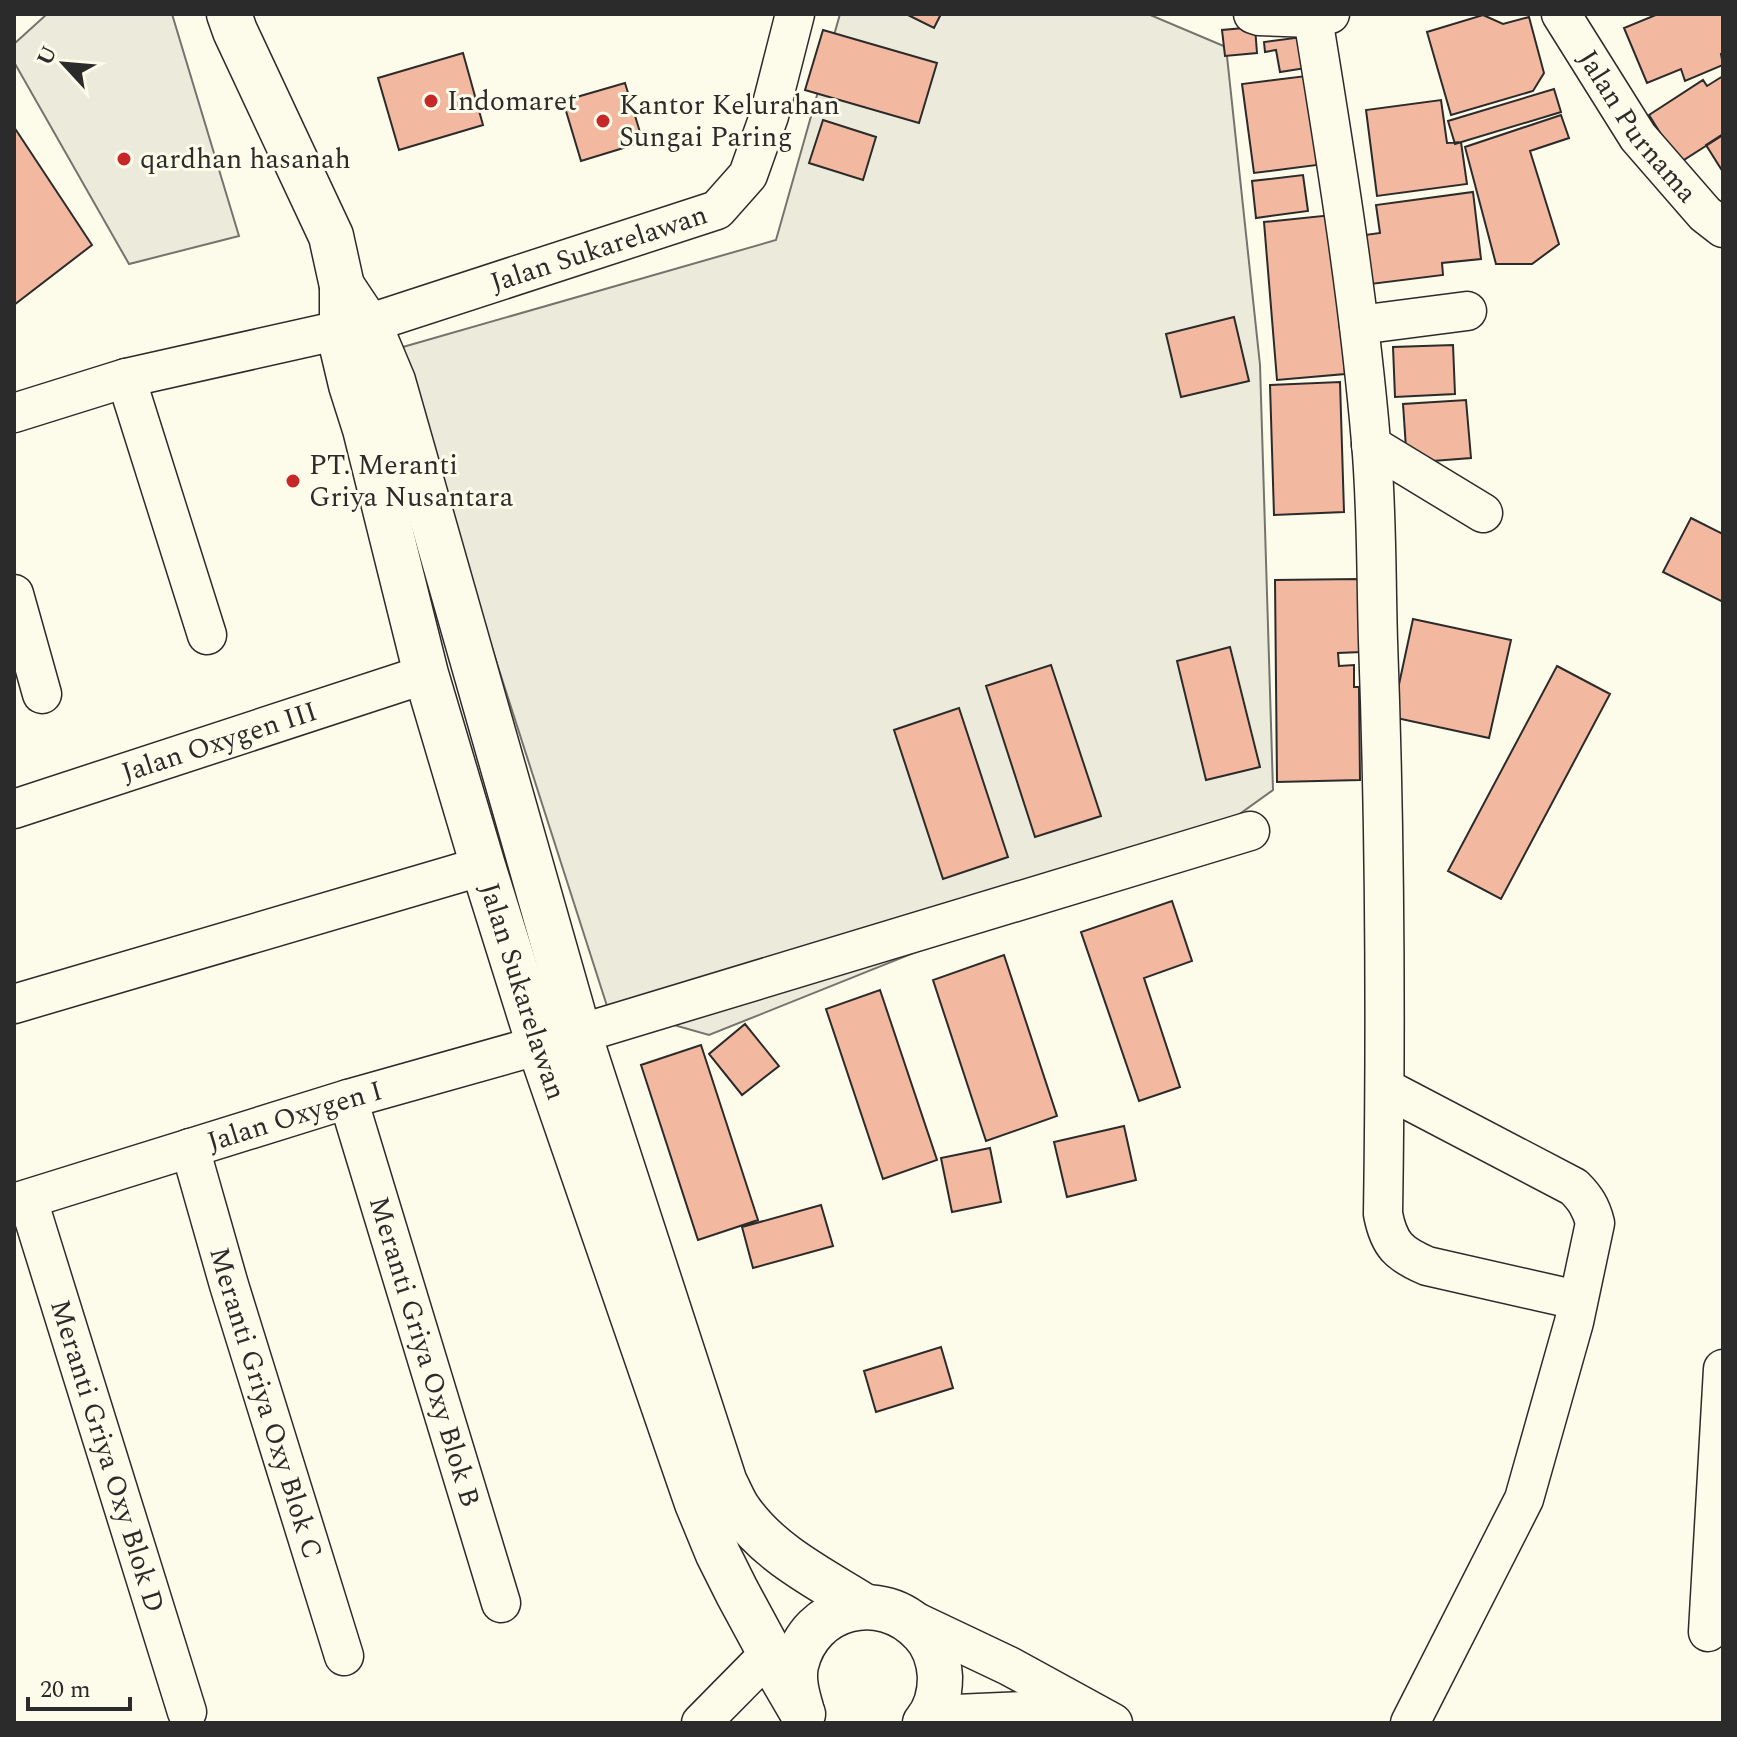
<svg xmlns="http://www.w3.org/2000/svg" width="1737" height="1737" font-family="Spectral,serif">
  <rect width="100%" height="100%" fill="#fdfbea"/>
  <path fill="#ecebdb" stroke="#74746e" stroke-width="2" d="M47,14h125l67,222 -110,28 -115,-202v-18z
    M840,14h308l78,33 34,318 13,425 -60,43 -504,202 -102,-29 -211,-657 380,-109z"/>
  <path fill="#f2b8a0" stroke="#2b2b2b" stroke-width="2" d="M906,14h35l-7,14z
    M1658,14h65v40h-2l2,11 -38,16 -4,-12 -34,14 -23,-55z
    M1483,15l20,9 26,-7 15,56 -11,18 -82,24 -24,-83z
    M1255,27l2,26 -32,3 -3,-26z
    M823,30l114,33 -18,60 -114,-33z
    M1302,37l4,31 -26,4 -4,-22 -11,2 -1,-10z
    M463,53l20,72 -84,25 -21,-72z
    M1306,76l11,89 -63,8 -12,-89z
    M1723,76v59l-44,28 -30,-48 54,-35 4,6z
    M625,83l18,59 -62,19 -18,-60z
    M1554,89l7,23 -106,32 -7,-23z
    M1441,100l6,43 14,-1 6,42 -90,12 -11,-86z
    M1561,115l8,23 -39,13 29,93 -27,20h-36l-31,-117z
    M823,120l53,17 -13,43 -54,-17z
    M14,127l78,118 -78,60z
    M1723,134v38l-17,-27z
    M1303,175l5,36 -52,7 -4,-37z
    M1473,192l8,67 -39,4 1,12 -72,9 -6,-49 15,-2 -4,-28z
    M1332,215l13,159 -68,6 -13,-158z
    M1234,317l15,64 -68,16 -15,-63z
    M1453,345l2,49 -60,3 -2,-50z
    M1340,382l4,130 -70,3 -4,-130z
    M1466,400l5,58 -64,5 -4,-59z
    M1691,518l32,16v68l-60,-30z
    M1359,579l2,73 -23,1 1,13 15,-1v22h5l1,93 -83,2 -2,-202z
    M1413,619l98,21 -22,98 -97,-21z
    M1230,647l30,120 -54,13 -29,-119z
    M1051,665l50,151 -66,21 -49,-151z
    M1557,666l53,28 -109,205 -53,-28z
    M959,708l49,149 -65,22 -49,-149z
    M1172,901l20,60 -48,17 36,109 -41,14 -58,-169z
    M1004,955l53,161 -71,25 -53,-161z
    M880,990l57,170 -54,19 -57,-170z
    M745,1024l34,42 -37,29 -33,-41z
    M701,1045l57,175 -60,20 -57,-175z
    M1124,1126l12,54 -69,17 -13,-55z
    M990,1148l11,54 -49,10 -11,-54z
    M821,1205l12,41 -80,22 -11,-41z
    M941,1347l12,41 -77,24 -12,-41z"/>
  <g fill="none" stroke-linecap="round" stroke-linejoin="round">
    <defs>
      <g id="minor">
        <path d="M1253,14l6,2 54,2 17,-4"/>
        <path id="s1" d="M1561,14l77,123 67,77 18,14"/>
        <path d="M1313,18c23,141 46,282 58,424 6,66 5,133 7,199 7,191 8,382 5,573 6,31 16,40 44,52l150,34"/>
        <path d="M1359,325l108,-14"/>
        <path d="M126,378l81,257"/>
        <path id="s2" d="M14,413l112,-35 241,-54 350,-114 31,-35 21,-59 26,-102"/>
        <path d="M1371,445l112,68"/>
        <path d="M14,594l28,100"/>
        <path id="s3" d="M14,809l412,-135"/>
        <path d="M14,1004l469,-138"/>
        <path d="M1385,1088l189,99c11,11 17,20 21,36l-21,99 -50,177 -114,224"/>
        <path id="s4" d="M348,1099l153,504"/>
        <path id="s5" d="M190,1148l39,137 115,371"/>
        <path id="s6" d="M28,1200l159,512"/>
        <path id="s7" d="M14,1203l334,-104 231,-65 671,-203"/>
        <path d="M912,1620l97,46 104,57"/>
        <path d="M1708,1632l15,-263"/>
        <path d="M932,1715l95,-4 60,2"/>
        <path d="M701,1723l69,-70"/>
      </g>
      <g id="major">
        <path id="s8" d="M229,14l6,17 96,205 11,50v61l9,38 14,44 61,245 57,192 56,179 158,458 21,51 19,38 33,61 12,25 21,36"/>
        <path d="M342,286l30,45 21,50 186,653 146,449c5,9 9,20 15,28 30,43 81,68 124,95"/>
        <path d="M801,1708c-4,-14 -8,-28 -5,-43 14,-60 85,-77 126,-33 12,12 17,28 18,45 0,17 -4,33 -15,46"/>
      </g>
    </defs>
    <use href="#minor" stroke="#2b2b2b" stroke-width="41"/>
    <use href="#major" stroke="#2b2b2b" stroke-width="47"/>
    <use href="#minor" stroke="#fdfbea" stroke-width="38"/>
    <use href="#major" stroke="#fdfbea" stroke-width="44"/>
  </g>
  <g fill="#c62828" stroke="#fdfbea" stroke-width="3">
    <circle cx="431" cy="101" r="8"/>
    <circle cx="603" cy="121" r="8"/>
    <circle cx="124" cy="159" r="8"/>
    <circle cx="293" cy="481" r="8"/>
  </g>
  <g text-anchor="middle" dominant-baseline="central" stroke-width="6" stroke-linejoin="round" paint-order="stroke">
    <g font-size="28" fill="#2b2b2b" stroke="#fdfbea" text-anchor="start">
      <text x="447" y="101">Indomaret</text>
      <text x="619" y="105">Kantor Kelurahan<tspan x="619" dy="32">Sungai Paring</tspan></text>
      <text x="140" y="159">qardhan hasanah</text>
      <text x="309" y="465">PT. Meranti<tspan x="309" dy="32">Griya Nusantara</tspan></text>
    </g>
    <g font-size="28" fill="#2b2b2b" stroke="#fdfbea">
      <text stroke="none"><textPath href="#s1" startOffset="136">Jalan Purnama</textPath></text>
      <text stroke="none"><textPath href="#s2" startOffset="608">Jalan Sukarelawan</textPath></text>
      <text stroke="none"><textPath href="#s3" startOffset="216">Jalan Oxygen III</textPath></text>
      <text stroke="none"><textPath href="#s8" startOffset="1026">Jalan Sukarelawan</textPath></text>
      <text stroke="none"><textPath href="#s7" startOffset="294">Jalan Oxygen I</textPath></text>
      <text stroke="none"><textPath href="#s4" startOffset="264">Meranti Griya Oxy Blok B</textPath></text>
      <text stroke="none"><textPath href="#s5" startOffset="266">Meranti Griya Oxy Blok C</textPath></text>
      <text stroke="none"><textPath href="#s6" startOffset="268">Meranti Griya Oxy Blok D</textPath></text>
    </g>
  </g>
  <rect width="1737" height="1737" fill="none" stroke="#2b2b2b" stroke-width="32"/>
  <g transform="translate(64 64) rotate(296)" stroke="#fdfbea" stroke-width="6" paint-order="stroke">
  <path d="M0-6L14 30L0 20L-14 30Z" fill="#2b2b2b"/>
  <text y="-12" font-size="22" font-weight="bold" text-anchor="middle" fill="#2b2b2b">U</text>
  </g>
  <path d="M28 1697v12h102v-12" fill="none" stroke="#2b2b2b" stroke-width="4"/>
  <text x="40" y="1697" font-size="24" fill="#2b2b2b" stroke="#fdfbea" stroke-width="6" paint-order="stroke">20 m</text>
</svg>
